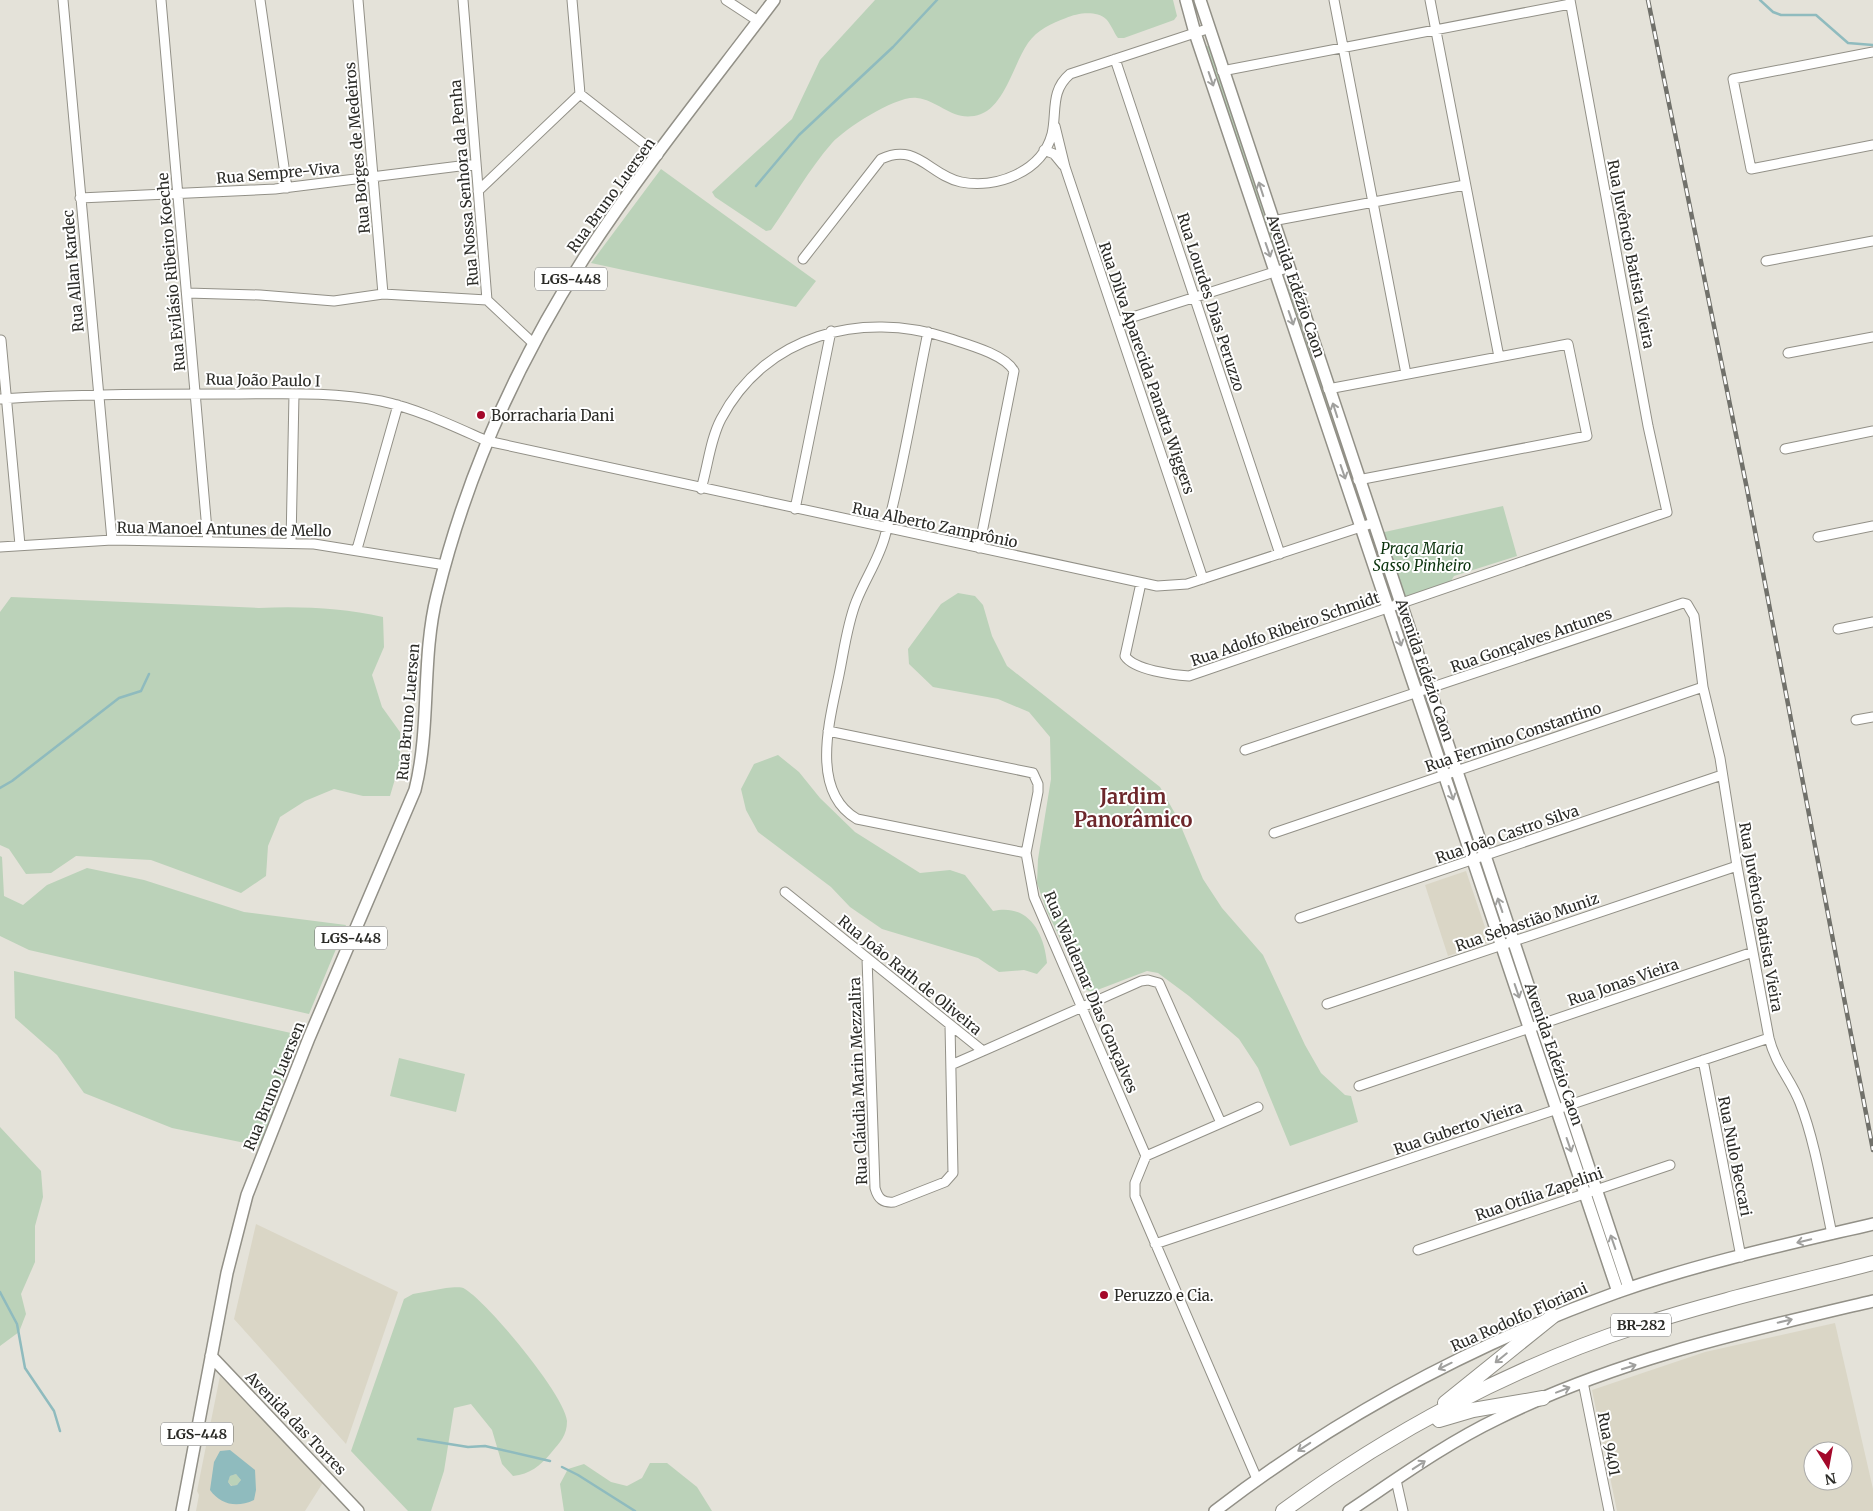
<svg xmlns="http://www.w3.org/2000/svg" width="1873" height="1511" font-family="Merriweather,serif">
  <rect width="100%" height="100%" fill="#e4e2d9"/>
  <path fill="#dad6c6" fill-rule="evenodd" d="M1466,871l24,71 -42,14 -23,-71z
    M256,1224l142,68 -52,152 -112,-125z
    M1835,1323l38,166v22h-256l-25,-121 113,-38zM1813,1451h30v30h-30z
    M220,1376l104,105 -19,30h-109l3,-16 -2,-4z"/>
  <path fill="#bbd2b9" d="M875,0h298l4,16 -3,4 -50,18h-6c-4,-5 -7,-14 -12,-19 -10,-9 -29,-6 -40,-1 -14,5 -29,12 -38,25 -14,20 -23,62 -47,71 -27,10 -40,-13 -64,-16 -20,-3 -71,30 -85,45 -23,26 -41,59 -61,87l-5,1 -51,-34 -3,-5 80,-73 28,-59z
    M1206,46h3l67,204 -2,2z
    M661,169l155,112 -20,26 -205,-44z
    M1286,287l3,1 73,217 -2,2z
    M1503,506l14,50 -63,20 -3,5 -49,17 -22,-65z
    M1368,532h3l23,69 -2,2z
    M958,593l17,3 8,9 9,31 15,30 153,121 17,30 26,62 19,29 41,47 42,90 16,28 24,22 6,1 7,26 -68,24 -32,-78 -19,-29 -50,-43 -31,-23 -11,-2 -55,21 -8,-3 -38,-80 -9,-26 1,-24 13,-80 -1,-42 -21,-25 -31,-13 -65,-12 -24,-23 -1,-15 33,-45z
    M11,597l248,11c42,-2 83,0 124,9l1,30 -12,28 10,32 18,25v30l-10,34h-27l-29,-7 -29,12 -25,16 -12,29 -2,30 -25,17 -90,-33 -75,-4 -25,17 -25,1 -17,-25 -9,-4v-233z
    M1395,614h3l23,68 -2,3z
    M1423,697h3l23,69 -2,2z
    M778,755l21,17 21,26 35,34 65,41 30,-3 15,5 28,36c35,-8 51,21 54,52l-10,11 -13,-4 -25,2 -21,-14 -96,-29 -32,-22 -19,-20 -73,-55 -12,-22 -5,-21 13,-25z
    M0,856l2,1 2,39 19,9 24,-20 40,-17 57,12 100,32 102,13 -37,89 -280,-64 -29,-14z
    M1507,947h3l23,69 -2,2z
    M14,971l286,64 -40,111 -88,-18 -88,-35 -27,-38 -42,-37z
    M399,1058l66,16 -9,38 -66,-16z
    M0,1127l41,44 2,26 -8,29v36l-14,32 5,20 -7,18 -19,14z
    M446,1288c6,0 14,-2 19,1 23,14 100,106 102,132 0,15 -7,21 -16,32 -11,13 -21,21 -38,23l-11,-12 -10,-34 -21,-26 -17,4 -10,63 -13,40h-23l-57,-60 53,-152 9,-5z
    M650,1463h17l30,24 15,24h-148l-4,-27 8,-15 16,-5 27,18 16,4 15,-8z
    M236,1474l5,6 -4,5 -5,1 -4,-4 2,-6z"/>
  <path fill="#8fbbbe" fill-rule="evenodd" d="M230,1450l25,20 1,20 -2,10c-17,8 -33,5 -44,-10l4,-28 6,-11zM236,1474l5,6 -4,5 -6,1 -3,-4 2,-6z"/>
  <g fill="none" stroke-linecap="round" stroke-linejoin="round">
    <path stroke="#8fbbbe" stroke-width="2.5" d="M1760,0l13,12 8,3h35l32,28 25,2
      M756,186l43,-51 94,-88 44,-47
      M0,788l12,-7 107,-83 22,-7 8,-17
      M0,1292l17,32 8,44 29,43 6,20
      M418,1439l50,8 17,-1 65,15
      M562,1467l16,8 57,36"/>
    <defs>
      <path id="minor" d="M63,0l49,540
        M161,0l47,542
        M260,0l27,188
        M358,0l25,294
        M463,0l24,300 47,44
        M572,0l8,94 78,61
        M726,0l32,21
        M1334,0l72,374
        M1430,0l69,357
        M1873,52l-140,27 18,90 122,-24
        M1115,59l165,495
        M1222,71l348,-67
        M1055,126l10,41 138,412
        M1044,150l10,4 9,11
        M478,191l102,-97
        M80,198l195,-9 201,-25
        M1272,221l193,-36
        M803,259l78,-100c36,-17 48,16 80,23 35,7 81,-10 91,-48 5,-22 -2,-43 18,-60l137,-45
        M1766,261l107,-20
        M187,293l73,2 74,6 49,-7 104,6
        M1117,322l170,-54
        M928,332c-14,67 -25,139 -43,204 -6,23 -20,43 -29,66 -9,23 -12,49 -17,73 -9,44 -30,116 18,144l169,34
        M1,340l19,205
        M1788,353l85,-16
        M1328,389l240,-45 19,92 -229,44
        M0,399c75,-5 151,-5 227,-5 51,0 104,-3 154,7 37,8 72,25 106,40l670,145 30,-2 186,-61
        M1785,449l88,-18
        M701,489c7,-23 9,-49 20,-70 44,-84 140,-109 227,-81 18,6 57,16 66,33l-35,177
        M795,509l36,-178
        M1818,537l55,-11
        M291,543l3,-149
        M0,547l112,-7 202,4 131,21
        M357,549l41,-144
        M1141,583l-16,73c9,14 48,19 64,20l478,-164 -19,-86 -78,-426
        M1838,629l35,-7
        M1856,720l17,-3
        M828,731l205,42 5,11v8l-12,61 8,44 112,259
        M1245,750l438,-147 4,1 7,12 9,71 17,71 17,108 32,172c7,28 22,41 31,65 15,38 23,90 32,131
        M1274,833l429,-146
        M785,892l198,159 158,-70 7,-1 11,3 62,140
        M1300,918l422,-143
        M867,958l8,230c3,11 8,15 19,14l51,-20 8,-9 -3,-148
        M1327,1004l410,-138
        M1703,1060l38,197
        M951,1065l32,-14
        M1359,1086l394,-134
        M1146,1156l-11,27v13l122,283
        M1146,1156l112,-49
        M1155,1244l614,-206
        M1418,1250l252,-85
        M1583,1382l26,129
        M1396,1480l7,31"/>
      <path id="major" d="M1186,0l9,33 423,1259
        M1200,0l429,1288
        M211,1356l147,155
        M182,1511l45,-238 20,-78 62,-157 106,-248c16,-64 6,-131 22,-195 29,-119 81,-234 147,-337 58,-89 126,-173 190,-258
        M1215,1511c122,-94 258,-167 403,-219 82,-29 170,-48 255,-68
        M1349,1511c48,-32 96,-67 148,-92 118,-59 249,-88 376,-118"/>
      <path id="highway" d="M1445,1403l108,-87
        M1439,1420l34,-10 70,-12
        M1283,1511c107,-79 229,-144 355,-185 77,-25 157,-43 235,-63"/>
    </defs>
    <use href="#minor" stroke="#929087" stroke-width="11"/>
    <use href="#major" stroke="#929087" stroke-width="14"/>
    <use href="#highway" stroke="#929087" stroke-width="16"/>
    <use href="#minor" stroke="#fff" stroke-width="9"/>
    <use href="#major" stroke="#fff" stroke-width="11"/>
    <use href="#highway" stroke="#fff" stroke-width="14"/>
    <defs>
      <path id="rail" d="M1648,0l99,489 126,661"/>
    </defs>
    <use href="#rail" stroke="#71716b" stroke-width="4.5"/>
    <use href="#rail" stroke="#fff" stroke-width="2.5" stroke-dasharray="8" stroke-linecap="butt"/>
  </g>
  <defs><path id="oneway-shaft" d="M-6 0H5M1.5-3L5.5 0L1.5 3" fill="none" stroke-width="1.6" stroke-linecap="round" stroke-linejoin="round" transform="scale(1.25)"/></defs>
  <g stroke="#a0a09e">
    <use href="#oneway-shaft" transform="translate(1211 79) rotate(71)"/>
    <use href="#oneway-shaft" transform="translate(1261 189) rotate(-108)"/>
    <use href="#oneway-shaft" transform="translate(1268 250) rotate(71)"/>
    <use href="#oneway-shaft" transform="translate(1291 318) rotate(71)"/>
    <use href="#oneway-shaft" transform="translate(1335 410) rotate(-108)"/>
    <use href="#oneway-shaft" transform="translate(1343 472) rotate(71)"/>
    <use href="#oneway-shaft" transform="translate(1399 639) rotate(71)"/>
    <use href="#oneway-shaft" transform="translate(1451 793) rotate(71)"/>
    <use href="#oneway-shaft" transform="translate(1500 905) rotate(-109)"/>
    <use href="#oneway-shaft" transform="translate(1517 991) rotate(71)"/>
    <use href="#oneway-shaft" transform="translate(1569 1145) rotate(71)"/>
    <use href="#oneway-shaft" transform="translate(1804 1241) rotate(166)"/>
    <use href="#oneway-shaft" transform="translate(1613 1242) rotate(-109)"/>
    <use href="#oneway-shaft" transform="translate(1785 1321) rotate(-13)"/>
    <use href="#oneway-shaft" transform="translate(1501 1358) rotate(141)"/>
    <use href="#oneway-shaft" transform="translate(1445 1366) rotate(154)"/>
    <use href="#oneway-shaft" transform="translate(1629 1367) rotate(-17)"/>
    <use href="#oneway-shaft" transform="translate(1563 1390) rotate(-21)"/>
    <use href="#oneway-shaft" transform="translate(1304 1447) rotate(147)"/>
    <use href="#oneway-shaft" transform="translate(1419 1465) rotate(-33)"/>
  </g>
  <g fill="#a4082a" stroke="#fff" stroke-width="2">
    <circle cx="481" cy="415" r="5"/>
    <circle cx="1104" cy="1295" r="5"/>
  </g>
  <g text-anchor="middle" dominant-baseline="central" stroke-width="4" stroke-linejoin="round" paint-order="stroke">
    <g fill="#fff" stroke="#6b6b68" stroke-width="1">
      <rect x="535" y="267.5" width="72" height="23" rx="4"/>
      <rect x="315" y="926.5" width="72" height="23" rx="4"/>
      <rect x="1611" y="1313.5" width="60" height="23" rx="4"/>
      <rect x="161" y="1422.5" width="72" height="23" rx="4"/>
    </g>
    <g font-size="14" font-weight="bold" fill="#2b2b27">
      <text x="571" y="279">LGS-448</text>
      <text x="351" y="938">LGS-448</text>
      <text x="1641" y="1325">BR-282</text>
      <text x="197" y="1434">LGS-448</text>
    </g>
    <g font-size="15" fill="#2b2b27" stroke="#fff">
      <text transform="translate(357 148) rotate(-95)">Rua Borges de Medeiros</text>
      <text transform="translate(278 173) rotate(-5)">Rua Sempre-Viva</text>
      <text transform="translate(464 183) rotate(-95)">Rua Nossa Senhora da Penha</text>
      <text transform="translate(611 195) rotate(-54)">Rua Bruno Luersen</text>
      <text transform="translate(1631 254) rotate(79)">Rua Juvêncio Batista Vieira</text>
      <text transform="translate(73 271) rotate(-95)">Rua Allan Kardec</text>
      <text transform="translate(171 272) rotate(-95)">Rua Evilásio Ribeiro Koeche</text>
      <text transform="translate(1296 286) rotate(71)">Avenida Edézio Caon</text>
      <text transform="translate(1211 302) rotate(72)">Rua Lourdes Dias Peruzzo</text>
      <text transform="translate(1147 368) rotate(71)">Rua Dilva Aparecida Panatta Wiggers</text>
      <text transform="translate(263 380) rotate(1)">Rua João Paulo I</text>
      <text transform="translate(935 525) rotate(12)">Rua Alberto Zamprônio</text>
      <text transform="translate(224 529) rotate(1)">Rua Manoel Antunes de Mello</text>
      <text transform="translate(1285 629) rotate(-19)">Rua Adolfo Ribeiro Schmidt</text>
      <text transform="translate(1531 640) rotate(-19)">Rua Gonçalves Antunes</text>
      <text transform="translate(1425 670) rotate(71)">Avenida Edézio Caon</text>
      <text transform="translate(408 712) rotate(-85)">Rua Bruno Luersen</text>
      <text transform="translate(1513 737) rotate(-19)">Rua Fermino Constantino</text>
      <text transform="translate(1507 834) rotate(-19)">Rua João Castro Silva</text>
      <text transform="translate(1761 917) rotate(80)">Rua Juvêncio Batista Vieira</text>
      <text transform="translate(1527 922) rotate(-19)">Rua Sebastião Muniz</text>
      <text transform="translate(910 975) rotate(39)">Rua João Rath de Oliveira</text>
      <text transform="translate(1623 982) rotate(-19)">Rua Jonas Vieira</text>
      <text transform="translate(1091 992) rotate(67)">Rua Waldemar Dias Gonçalves</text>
      <text transform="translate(1554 1054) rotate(71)">Avenida Edézio Caon</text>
      <text transform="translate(858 1081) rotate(-92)">Rua Cláudia Marin Mezzalira</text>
      <text transform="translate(274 1086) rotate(-68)">Rua Bruno Luersen</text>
      <text transform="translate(1458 1128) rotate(-19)">Rua Guberto Vieira</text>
      <text transform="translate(1735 1156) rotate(79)">Rua Nulo Beccari</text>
      <text transform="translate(1539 1194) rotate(-19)">Rua Otília Zapelini</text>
      <text transform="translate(1519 1317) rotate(-24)">Rua Rodolfo Floriani</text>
      <text transform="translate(296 1423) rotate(46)">Avenida das Torres</text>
      <text transform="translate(1609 1444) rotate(79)">Rua 9401</text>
    </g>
    <g font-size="15" fill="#2b2b27" stroke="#fff" text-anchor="start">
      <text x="491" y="415">Borracharia Dani</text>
      <text x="1114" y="1295">Peruzzo e Cia.</text>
    </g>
    <g font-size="15" font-style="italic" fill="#0b330d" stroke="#fff">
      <text x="1422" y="548">Praça Maria<tspan x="1422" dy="17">Sasso Pinheiro</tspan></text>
    </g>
    <g font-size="20" font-weight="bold" fill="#6d272b" stroke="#fff">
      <text x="1133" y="796">Jardim<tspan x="1133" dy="23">Panorâmico</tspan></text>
    </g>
  </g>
  <g transform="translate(1828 1466) rotate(169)"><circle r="24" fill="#ffffff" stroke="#aaaaa9"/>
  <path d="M0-4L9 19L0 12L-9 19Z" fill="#a4082a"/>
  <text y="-8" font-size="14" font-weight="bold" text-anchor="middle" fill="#2b2b27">N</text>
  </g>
</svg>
